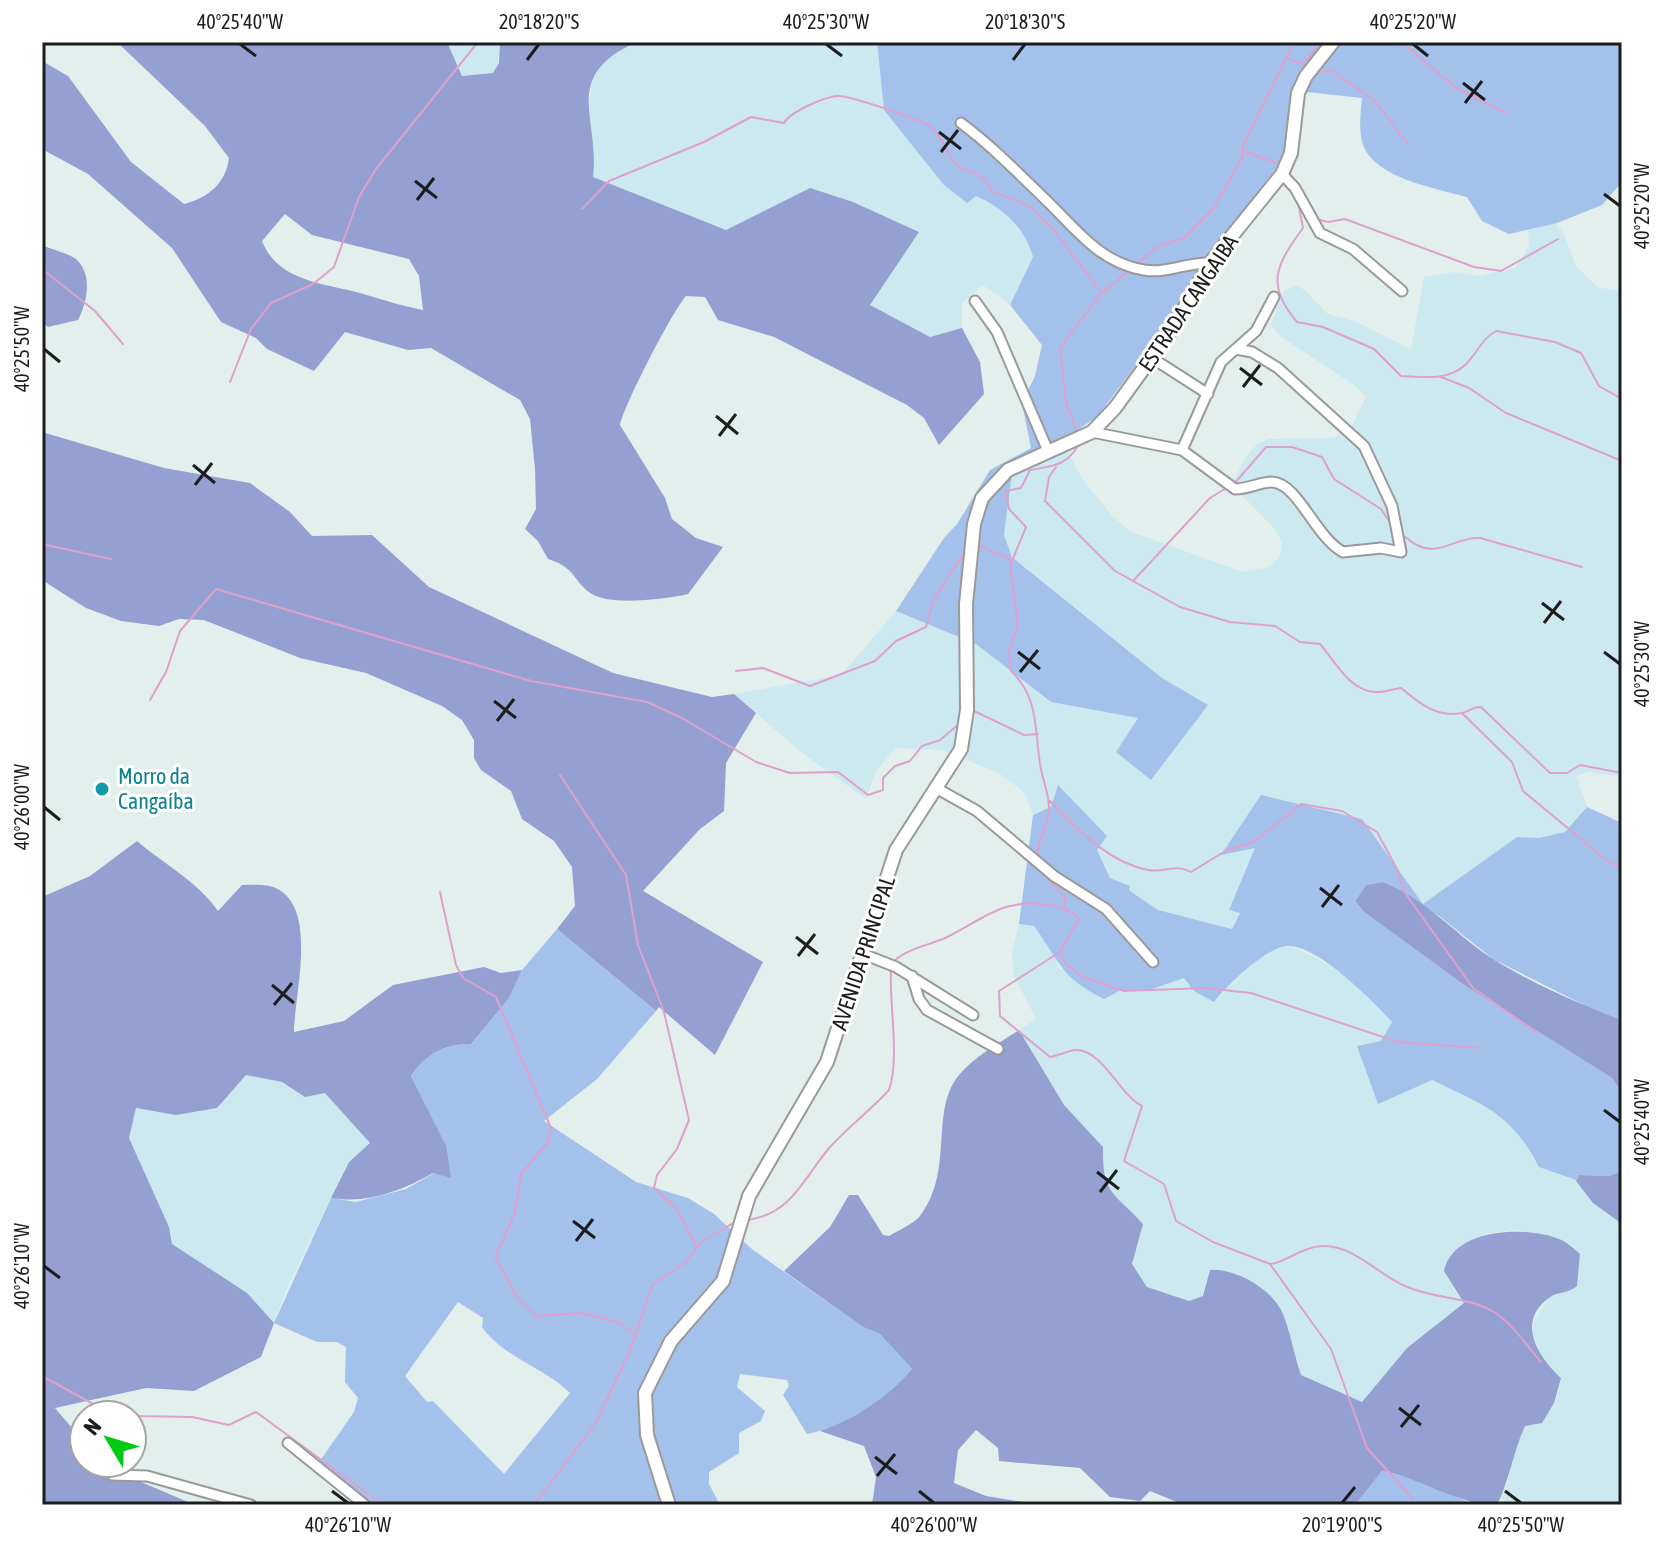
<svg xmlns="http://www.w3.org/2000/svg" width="1664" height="1547" font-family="'Asap Condensed',sans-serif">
  <rect width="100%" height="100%" fill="#e2efec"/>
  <path fill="#cce9ef" d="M447,42h53l-2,27 -10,6 -26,1z
    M637,42h240l7,69 92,84 20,9 33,37 4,16 -23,48 -27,-20 -21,18v25l-32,9 -61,-32 49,-72 -108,-45 -84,42 -134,-53 -5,-60 7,-45 13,-14z
    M1555,223l9,11 12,32 21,21 25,5v485l-33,-5 -13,4 11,31 -22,25 -26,6 -22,-1 -94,67 -61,-85 -140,35 34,-6 -27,62 11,2 -8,17 -74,-19 -29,-21v-3l-19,-8 -39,-76 -12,-16 -8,21 -18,8 -8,-22 -26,-20 -58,-23 -46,-2 -20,25 -9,26 -65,-47 -67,-58 107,-19 55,-64 80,33 75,58 87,16 13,62 56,-75 -45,-27 -150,-122 -8,-21 8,-62 55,-24 14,28 32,40 19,15 111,40 27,-5 10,-11 2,-13 -7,-14 -43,-44 12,-25 13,-16 12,-5 64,-1 19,-12 14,-29 -12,-12 -74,-49 -9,-11 12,-33 13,-7 11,7 19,21 33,10 52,26 13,-72 31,-5 24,4 36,-8 14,-22 -1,-17z
    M1019,924l15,2 18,25 8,18 61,21h28l35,-12 30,24 52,-50 24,-6 29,13 35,23 39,40 -12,19 51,39 53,25 38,31 16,31 37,13 17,23 29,21v281h-109l-13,-7 8,-15 4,-28 13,-30 29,-22 7,-25 -24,-25 -5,-16 2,-15 14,-23 29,-13 3,-32 -33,-18 -32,-6 -30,4 -18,10 -14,45 12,13 -58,46 -44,54 -62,-26 -12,-43 -86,-37 -15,6 -41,-15 -15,-23 11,-40 -32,-32 -9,-17 1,-28 -39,-42 -45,-75 17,-11 -22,-43 -2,-24z
    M246,1075l36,7 23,15 20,-5 46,51 -23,19 -60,124 -14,37 -27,-30 -75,-49 -3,-17 -40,-89 7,-30 40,7z"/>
  <path fill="#a4c1ec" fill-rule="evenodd" d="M877,42h745v140l-20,23 -45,18 -48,11 -27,-13 -15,-24c-32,-9 -102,-20 -106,-61 -2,-12 0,-26 1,-38l-55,-6 -15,15 -6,48 -80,105 -37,61 -72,96 -85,56 -8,62 8,22 150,121 46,27 -57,75 -35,-28 22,-34 -87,-16 -75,-58 -80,-33 48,-73 13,-14 33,-54 41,-22 -9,-45 13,-27 7,-31 -32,-40 23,-48c-7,-28 -31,-50 -57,-61l-9,7 -24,-19 -59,-74z
    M1058,785l49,51 -10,14 13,28 20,8 -1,4 29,20 74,19 8,-16 -11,-3 26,-62 -34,7 40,-60 101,24 61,85 94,-67 22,1 26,-6 22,-25 35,16v197l-34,-13 -95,-48 -54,-43 -57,-34 -16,3 -11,16 9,11 100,73 148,93 10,15v78l-13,5 -30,-1 -3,5 -37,-13c-27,-53 -55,-62 -107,-87l-54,24 -21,-58 24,-5 11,-19c-19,-21 -75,-78 -105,-76 -22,2 -59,39 -73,56l-20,-11 -10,-13 -35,12h-28l-17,9c-43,-21 -44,-37 -70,-73l-15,-2 14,-109 18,-8z
    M557,929l99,82 -59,68 -53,42 92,61 52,16 26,16 39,36 110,77 17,7 32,35c-27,31 -64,57 -105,65l-24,-39 6,-9 -2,-6 -47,-6 -3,13 28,24 -4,10 -22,12v20l-30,19v12l11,21h-360l-45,-37 39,-56 4,-14 -13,-16 1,-35 -9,-5h-20l-43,-19 57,-125 25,4 50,-13 28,-16 12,-28 -35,-69c15,-22 33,-32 60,-32l38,-46 13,-28zM458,1302l25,16 -1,9c22,31 62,40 88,66l-66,81 -71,-73 -6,1 -22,-26z
    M1382,1471l43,11 49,23h-119z"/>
  <path fill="#94a0d1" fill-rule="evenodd" d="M117,42h330l15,34 31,-3 6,-10 1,-21h137c-77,34 -37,75 -44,135l133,53 84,-42 43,14 66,30 -49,73 60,32 32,-9 18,34 4,32 -45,51 -15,-27 -17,-13 -133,-68 -56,-17 -13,-23 -19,-1c-14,16 -61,107 -66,129l45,73 7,21 24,19 27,9 -35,47c-22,5 -77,12 -96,0 -19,-12 -15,-26 -44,-35l-10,-18 -13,-12 11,-20 -1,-40 -5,-50 -10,-19 -89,-52 -23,2 -63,-18 -31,39 -47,-22 -11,-11 -35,-16 -49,-74 -84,-74 -46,-25v-88l26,15 63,86 53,42c24,-6 42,-21 45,-46l-24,-32zM285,214l27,21 97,24 10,17 4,34c-22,-4 -45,-12 -67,-18 -34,-9 -78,-11 -94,-51z
    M42,245c10,5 27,8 35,15 16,16 10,42 1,60l-30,7 -6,-5z
    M42,432l122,36 86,15 40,29 22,24 60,-1 57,52 184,86 99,24 22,-3 22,19 -30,50 -2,48 -24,18 -57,62 120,71 -48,93 -56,-48 -3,4 -99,-82 18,-23 -3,-39 -18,-26 -32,-22 -11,-28 -30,-21 -7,-12v-18l-12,-20 -20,-14 -76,-33 -66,-15 -96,-38 -25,-1 -20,7 -38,-5 -35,-13 -44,-28z
    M137,841c28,24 60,40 81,70l24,-26c10,0 22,-1 31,2 47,17 21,108 21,145l50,-11 49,-36 91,-18 17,6 21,-3 -13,28 -38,46c-27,0 -45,10 -60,32l35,69 5,33 -18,-5c-32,18 -65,31 -102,25l18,-36 21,-19 -45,-50 -20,4 -23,-15 -36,-7 -29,33 -41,7 -40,-7 -7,30 40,89 3,17 75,49 27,30 -13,34 -67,34 -48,-3 -91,20 29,34v21h25l32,19 54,23h-153v-608l48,-21z
    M1382,882c44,16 72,52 111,77 40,25 86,45 129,61v73l-10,-15 -148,-93 -100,-73 -9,-11 11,-16z
    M1019,1030l45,75 39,42c-1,48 11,45 40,77l-11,40 15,23 42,14 14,-5 7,-26c25,-2 63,19 73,44 8,20 11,41 18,61l61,27 45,-54 57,-45 -20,-32c9,-44 84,-45 115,-32 8,3 15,10 21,15l-3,32c-9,8 -19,5 -28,12 -34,24 -10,60 12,80l-7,25 -12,20 -17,3c-12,26 -15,53 -28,79 -40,0 -75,-27 -115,-34l-27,34h-171l-34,-14 -10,10 -30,-4 -30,-29 -81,-7 -1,-13 -22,-18 -18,20 -4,33 32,13 56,9h-170l4,-28 -12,-31 -44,-15c34,-11 68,-34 92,-62l-32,-35 -17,-7 -79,-56 46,-44 19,-32h9l25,40 6,1c10,-6 24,-12 31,-20 35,-46 9,-105 39,-141 16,-19 40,-32 60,-45z
    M1622,1171v53l-29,-21 -17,-22 3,-6 30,1z"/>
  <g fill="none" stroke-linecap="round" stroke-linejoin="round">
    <path stroke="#dfa0cb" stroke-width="2" d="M1402,42l54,46 51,25
      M1289,59l20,7
      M1305,61l19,-19
      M1317,73l14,-3 44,31 33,43
      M1244,151l35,13
      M1298,202l5,26c-27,37 -38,57 -6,94l26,5 51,22 27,27c22,1 47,5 64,-11 13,-12 15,-25 31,-34l59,11 26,11 18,33 23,13
      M582,209l27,-28 95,-39 47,-25 33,6c6,-11 40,-26 53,-27 12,-1 85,24 94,31 12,10 14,26 24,36 15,14 25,5 37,28l38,15 26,27 45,59
      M1316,219l12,3 17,-3 129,48 27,4 57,-32
      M1137,264l20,-17 27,-9 30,-30 29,-52v-11l51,-103
      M42,269l53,42 28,33
      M1441,377l28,11 37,25 116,48
      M230,382l21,-53 20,-26 42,-19 21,-17 25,-70 17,-28 102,-127
      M1078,434l-12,-31 -6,-55 39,-52 30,-26
      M1056,467l-7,10 -4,24 70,70 65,36 50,15 45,4 25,16 20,2c14,16 29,46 54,48 9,1 18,-3 27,-4 18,15 35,30 61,25 7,-2 11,-6 19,-6l69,66h17l13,-8 42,8
      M1234,484l32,-37h26l30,10 12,22 47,30 10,15
      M1400,533c6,4 11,9 17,12 22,12 41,-9 63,-7l102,29
      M42,544l69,15
      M979,545l32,15
      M1134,580l76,-82 18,-11
      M736,671l27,-3 47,18 65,-25 21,-20 30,-14 8,-28 32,-49
      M150,700l16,-28 14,-41 36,-42 315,92 116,21 35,16 74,44 34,11 48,-1 30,23 15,-5v-12l12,-12 15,-5 12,-15 18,-6 19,-16
      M974,711l50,24 14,-1
      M1462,713l50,49 11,29 87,72 12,3
      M560,775l66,100 12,70 26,67 25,108 -12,29 -20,26 -3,13 23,21 19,37
      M1050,801c28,28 57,61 98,69 17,3 27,-7 43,2l36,-22 27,-8 47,-38 41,7 35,21 19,35 9,26 68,95 63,44
      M1039,859c-5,-17 9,-30 10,-47 1,-17 -5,-27 -8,-43 -7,-34 0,-70 -30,-98l-2,-20 9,-27 -8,-58 16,-39 -17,-18 -3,-18 15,-3 9,-18c23,-4 37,-4 49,-26
      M1046,876l19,22v8
      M440,892l16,73 7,13 33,19 55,131 -3,14 -27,32 -6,39 -20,44 22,40 19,19 45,-3 37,9 17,12
      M1060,954l7,11 16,12 41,14 81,-3 46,5 147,49 80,6
      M893,962c13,-13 33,-16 50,-23 19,-9 36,-21 55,-29 22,-10 65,-9 81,9l-19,33 -61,39 1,25 50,41c8,-1 17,-6 25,-7 28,-1 44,45 67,56l-18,55 40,23 12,37 37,21 57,22c13,0 31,-17 52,-18 30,-2 57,29 83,40 28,13 62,10 89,26 19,12 33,34 47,50
      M748,1220c45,-7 56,-43 82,-73 18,-20 41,-37 59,-57 11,-32 0,-86 2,-120
      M1270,1264l61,85 36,99 46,51
      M42,1376l64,35 19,4
      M132,1416l60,1 37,8 27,-13 127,93
      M534,1505l61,-81 37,-78 20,-61 34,-23 16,-21 33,-19"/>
    <defs>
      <path id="minor" d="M961,123c31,23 58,51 86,78 29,28 53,62 97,69 23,4 43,-8 66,-7
        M1282,174l13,14 25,45 33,16 49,42
        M975,301l22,31 51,119
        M1152,358l56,36
        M1092,432l90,18 39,-88 35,-31 18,-34
        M1182,450l53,39c13,0 25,-7 37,-7 26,1 43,55 71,70l38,-4 20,4 -9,-46 -28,-60 -86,-78 -26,-16 -16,-3
        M936,788l41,23 77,65 52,33 47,53
        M863,954l33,13 77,48
        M912,976l7,23 8,11 71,39
        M288,1443l77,62
        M112,1475l35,1 104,29"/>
      <path id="tertiary" d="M669,1505l-22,-70 -2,-42 26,-52 52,-60 26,-85 78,-134 69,-212 65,-101 6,-39 -1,-106 8,-80 8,-26 26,-28 84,-38 23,-24 58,-80 37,-65 72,-89 9,-21 7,-60 8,-17 27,-34"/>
    </defs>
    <use href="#minor" stroke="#9a9a9a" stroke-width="13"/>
    <use href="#tertiary" stroke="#9a9a9a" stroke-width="16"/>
    <use href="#minor" stroke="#fff" stroke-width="9"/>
    <use href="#tertiary" stroke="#fff" stroke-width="12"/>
  </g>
  <path fill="none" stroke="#1d1d1d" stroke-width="3" d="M240,44l16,12M826,44l16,12M1413,44l15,12M527,60l12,-16M1013,60l12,-16M1463,83l22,17M1465,103l17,-22M939,132l22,17M941,152l17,-22M415,181l22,17M1604,194l16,12M417,200l17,-22M44,349l16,13M1240,368l22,17M1243,387l17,-22M716,416l22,18M719,436l17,-22M193,465l22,18M195,485l17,-22M1542,603l22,17M1544,623l17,-22M1018,652l22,17M1604,652l16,12M1020,672l18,-22M494,701l22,17M497,721l17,-22M44,807l16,13M1320,888l22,17M1322,907l17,-22M796,937l22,17M798,956l17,-22M272,985l22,18M274,1005l18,-22M1604,1110l16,12M1097,1172l22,17M1100,1192l17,-22M573,1221l22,17M576,1241l17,-22M44,1266l16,12M1399,1408l22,17M1401,1427l18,-22M875,1457l22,17M877,1476l18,-22M332,1491l16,12M919,1491l15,12M1505,1491l16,12M1342,1503l13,-16"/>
  <circle fill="#0f9aa8" stroke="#fff" stroke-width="3" cx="102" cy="789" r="8"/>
  <g text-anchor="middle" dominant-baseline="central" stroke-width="6" stroke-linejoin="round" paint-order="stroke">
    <g font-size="22" fill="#1d1d1d" stroke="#fff">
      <text transform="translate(1188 303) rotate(-56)">ESTRADA CANGAIBA</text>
      <text transform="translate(863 953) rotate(-72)">AVENIDA PRINCIPAL</text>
    </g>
    <g font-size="22" fill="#0d838f" stroke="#fff" text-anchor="start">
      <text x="118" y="776">Morro da<tspan x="118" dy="25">Cangaíba</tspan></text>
    </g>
  </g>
  <rect width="1664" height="1547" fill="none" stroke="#ffffff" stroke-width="88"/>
  <g transform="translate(108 1439) rotate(308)"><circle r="38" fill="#ffffff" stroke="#a5a5a5" stroke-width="2"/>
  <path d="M0-6L14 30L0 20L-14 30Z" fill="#00ca14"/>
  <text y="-12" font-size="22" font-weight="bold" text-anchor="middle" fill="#1d1d1d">N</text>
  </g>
  <rect x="44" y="44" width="1576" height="1459" fill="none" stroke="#1d1d1d" stroke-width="3"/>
  <g font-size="20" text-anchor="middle" fill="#1d1d1d">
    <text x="240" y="29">40°25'40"W</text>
    <text x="539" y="29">20°18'20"S</text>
    <text x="826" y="29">40°25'30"W</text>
    <text x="1025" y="29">20°18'30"S</text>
    <text x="1413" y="29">40°25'20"W</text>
    <text transform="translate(1642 206) rotate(-90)" y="7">40°25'20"W</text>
    <text transform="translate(22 349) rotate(-90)" y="7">40°25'50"W</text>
    <text transform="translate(1642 664) rotate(-90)" y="7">40°25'30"W</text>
    <text transform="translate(22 807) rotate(-90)" y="7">40°26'00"W</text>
    <text transform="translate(1642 1122) rotate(-90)" y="7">40°25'40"W</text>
    <text transform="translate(22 1266) rotate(-90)" y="7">40°26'10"W</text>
    <text x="348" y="1532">40°26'10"W</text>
    <text x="934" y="1532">40°26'00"W</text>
    <text x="1342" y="1532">20°19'00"S</text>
    <text x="1521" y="1532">40°25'50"W</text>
  </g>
</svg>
